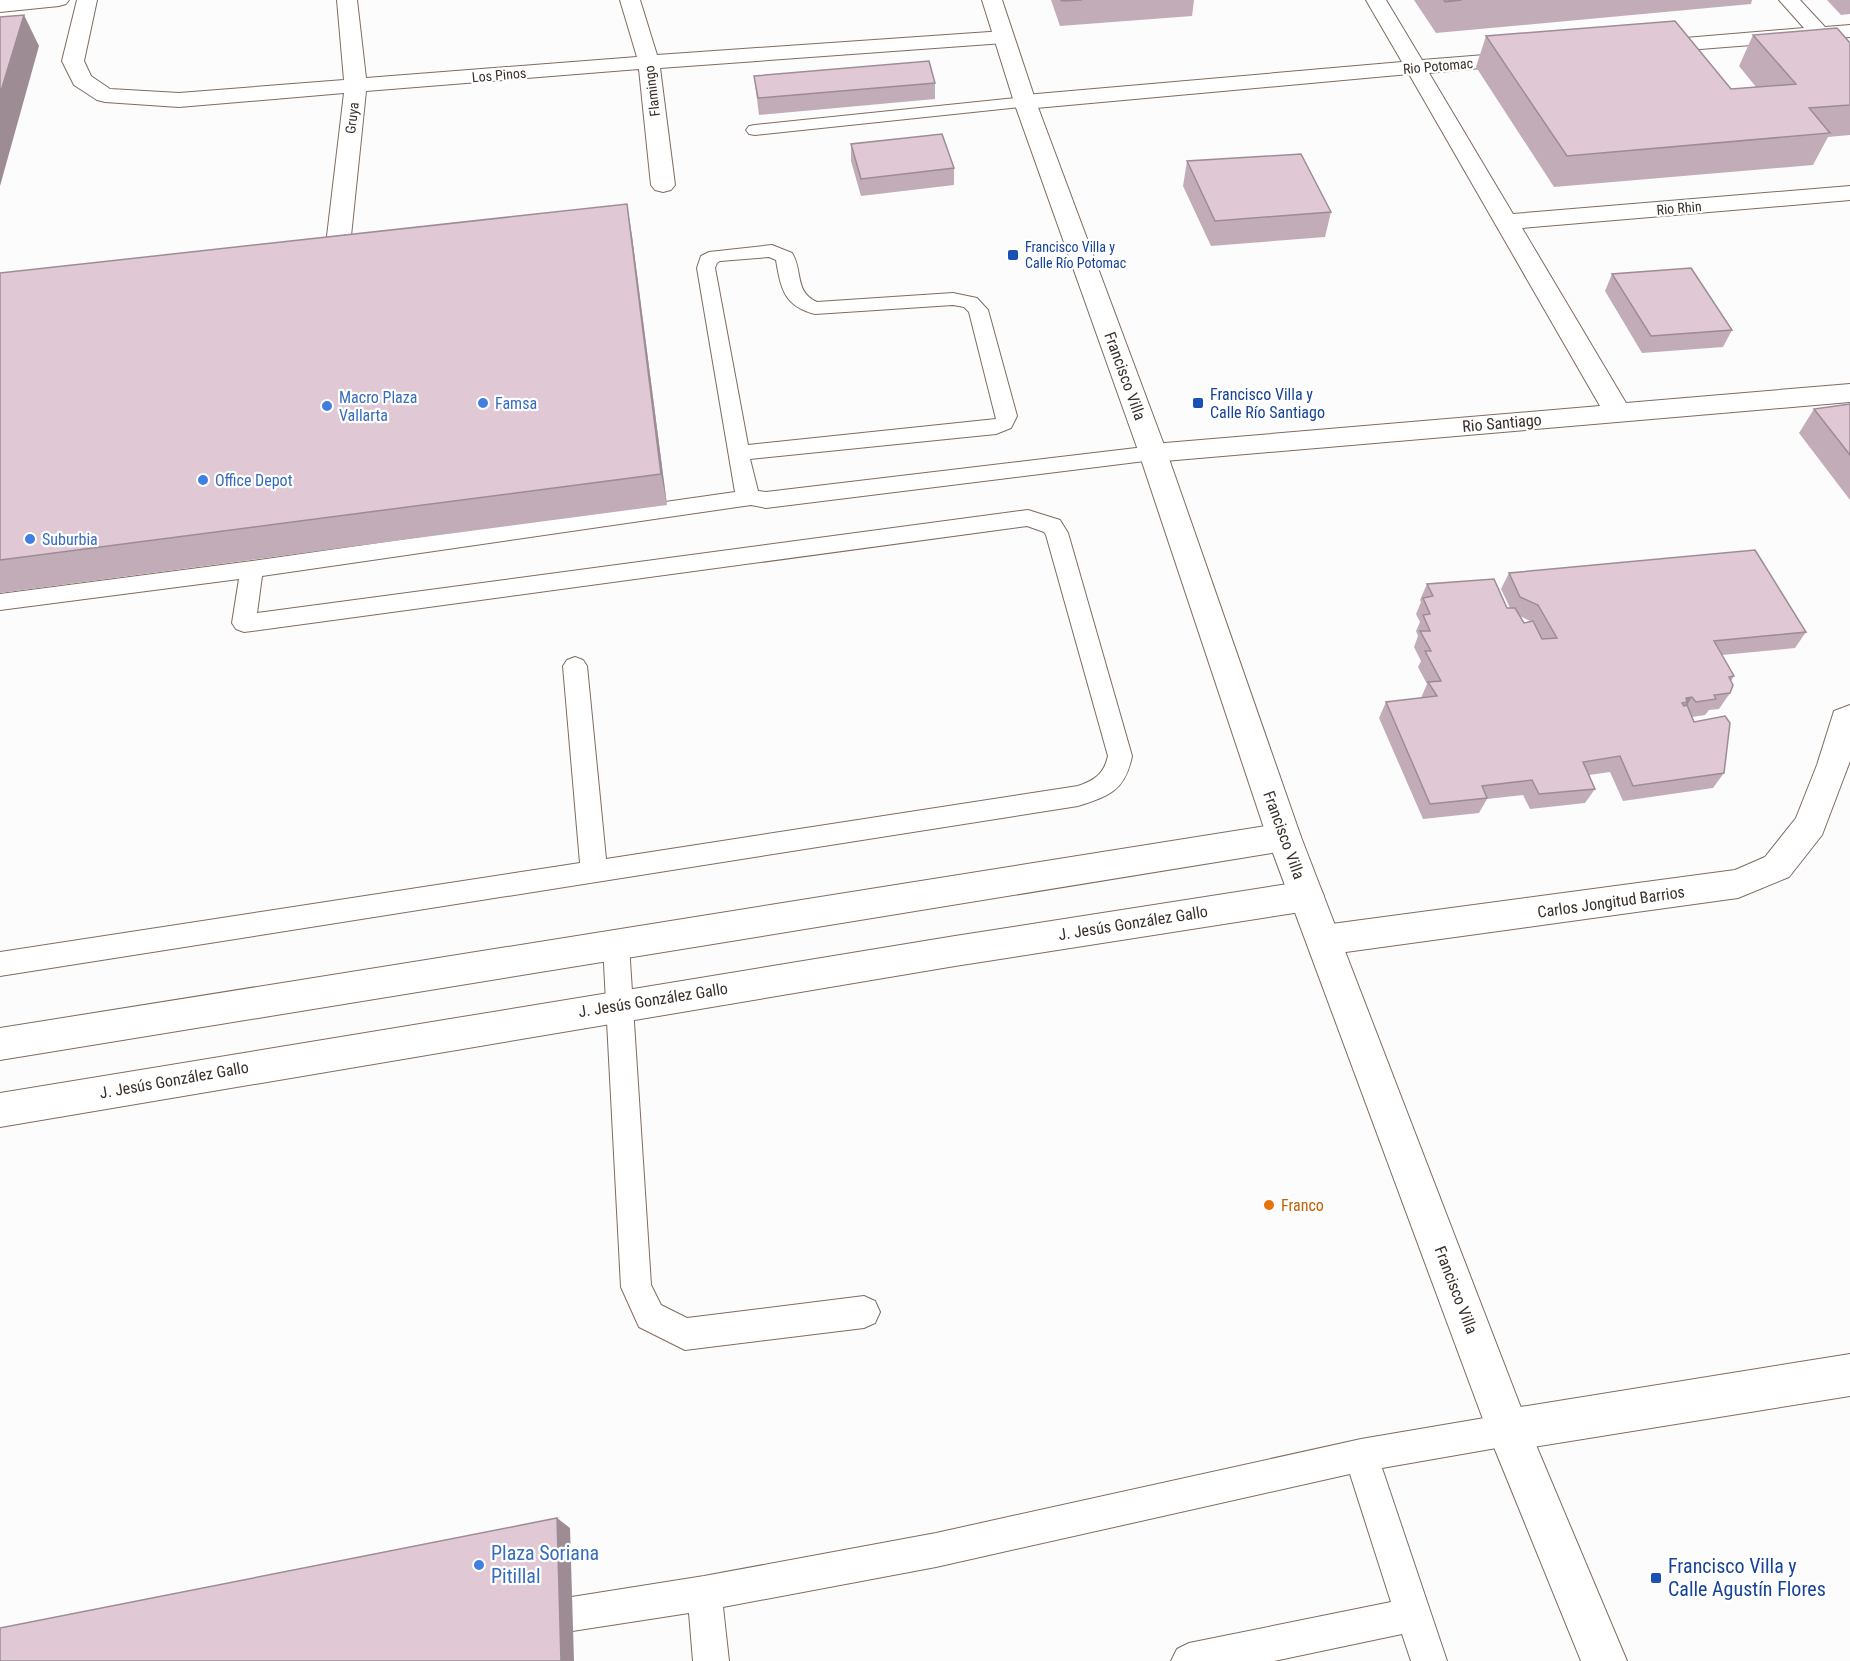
<svg xmlns="http://www.w3.org/2000/svg" width="1850" height="1661" font-family="'Roboto Condensed',sans-serif">
  <rect width="100%" height="100%" fill="#fcfcfc"/>
  <g fill="none" stroke-linecap="round" stroke-linejoin="round">
    <defs>
      <path id="lane" d="M1025,97l6,1 2,4 -2,4 -276,29 -6,-1 -3,-4 3,-4 6,-1z
        M772,245l20,8c11,17 2,39 25,49l136,-9 24,5 11,12 29,106 -6,12 -15,6 -246,25 8,32 8,1 387,-46 7,2 4,5 -4,5 -7,2 -387,48 -15,-3 -489,71 -5,37 771,-103 32,10 8,13 64,223c-7,35 -23,40 -54,50l-1078,170v-24l580,-89 -17,-197 4,-6 8,-3 8,3 4,6 19,193 472,-73c17,-6 26,-12 30,-30l-62,-221 -2,-3 -17,-6 -783,106 -8,-3 -4,-6 7,-44 -239,31v-16l252,-33 483,-69 -38,-224 4,-12 8,-4zM769,257l7,3c5,29 8,46 39,54l138,-9 11,2 5,5 27,107 -248,26 -33,-177 2,-5 3,-2z
        M616,933l9,4 4,8 22,340 10,20 26,13 177,-22 11,5 5,11 -5,11 -11,5 -179,22 -46,-23 -18,-40 -18,-342 4,-8z
        M1508,1414l11,5 5,11 -5,11 -11,5 -126,22 65,193h-36l-9,-27 -128,27h-103l6,-12 12,-6 202,-41 -41,-128 -414,93 -213,40 6,54h-36l-4,-48 -149,23 -12,-5 -5,-12 5,-12 12,-5 164,-26 232,-43 425,-94z"/>
      <path id="street" d="M0,0h69l-3,4 -7,2 -59,6z
        M77,0h20l-13,61 7,15 19,13 69,4 165,-13 -7,-80h20l9,78 271,-21 -17,-57h20l17,55 347,-24 7,2 3,4 -3,4 -7,2 -344,25 15,117 -4,5 -8,2 -8,-2 -4,-5 -12,-116 -273,22 -15,145 -4,5 -8,2 -8,-2 -4,-5 17,-143 -165,14 -74,-5 -8,-2 -23,-15 -12,-24z
        M1366,0h20l36,60 100,-8 8,1 3,5 -3,5 -8,1 -93,9 84,141 337,-28v14l-328,28 104,175 224,-19v18l-697,60 -10,-2 -4,-7 4,-7 10,-2 447,-38 -191,-332 -384,35 -8,-2 -3,-5 3,-5 8,-2 377,-33z
        M1779,0h21l25,27 25,-2v12l-14,1 14,15v19l-8,-1 -27,-31 -166,13 -7,-2 -4,-4 4,-4 7,-2 155,-13z
        M1850,705v56l-28,74 -33,42 -51,21 -414,57 -12,-4 -5,-11 5,-11 12,-4 411,-55 30,-13 31,-39 21,-53 17,-54z
        M1284,823l12,4 5,10 -5,10 -12,4 -1284,209v-32z
        M1307,881l12,5 5,10 -5,10 -12,5 -352,55 -955,161v-34l955,-157z
        M1850,1354v42l-342,55 -15,-6 -6,-15 6,-15 15,-6z"/>
      <path id="secondary" d="M982,0h20l34,102 131,351 134,384 227,589 99,235h-46l-94,-231 -220,-593 -128,-384 -125,-351z"/>
    </defs>
    <use href="#lane" stroke="#806b5f" stroke-width="2"/>
    <use href="#street" stroke="#806b5f" stroke-width="2"/>
    <use href="#secondary" stroke="#806b5f" stroke-width="2"/>
    <use href="#lane" fill="#fff" fill-rule="evenodd"/>
    <use href="#street" fill="#fff" fill-rule="evenodd"/>
    <use href="#secondary" fill="#fff" fill-rule="evenodd"/>
  </g>
  <path fill="#c2acb7" fill-rule="evenodd" d="M1051,0h143l-2,16 -132,10z
    M1414,0h338l-1,4 -315,29z
    M1827,0h23v14l-9,1z
    M1753,35l97,8v92l-22,2 -15,28 -259,22 -78,-120 10,-31 245,53 25,-2 -17,-21z
    M754,76l181,7v16l-176,16z
    M851,144l103,24v17l-93,11 -10,-35z
    M1187,161l144,51 -6,25 -114,9 -28,-60z
    M632,236l35,269 -667,88v-320z
    M1612,274l120,56 -9,17 -81,6 -37,-62z
    M1850,404v96l-51,-67 15,-24z
    M1509,573l297,59 -11,16 -73,7 12,21 -3,5 -1,12 -11,16 -10,1 -4,5 -13,2 2,5 30,51 -11,15 -90,13 -13,-29 -21,3 6,14 -10,14 -55,6 -7,-14 -36,4 -8,14 -56,6 -44,-101 7,-16 35,-4 6,-14 -9,-17 3,-6 -7,-14 4,-11 -2,-5 4,-9 -4,-8 5,-12 -1,-2 7,-16 80,24h3l-9,-19zM1520,616l10,5 -6,2z"/>
  <path fill="#9e8c95" d="M24,15l15,31 -39,140v-92z
    M627,204l5,32 35,269 -6,-31z
    M1692,697l-10,16h-3l8,-11 -1,-4z
    M557,1518l13,10 4,133h-13z"/>
  <path fill="#e1c8d5" stroke="#9e8c95" stroke-width="1.5" d="M1061,0h21l-20,1z
    M1444,0h18l-17,2z
    M24,15l-24,79v-77z
    M1675,21l56,68 65,-5 -43,-49 84,-7 13,15v62l-41,3 21,25 -263,23 -81,-120z
    M929,61l6,22 -177,15 -4,-22z
    M942,134l12,34 -93,11 -10,-35z
    M1301,154l30,58 -116,9 -28,-60z
    M627,204l34,270 -661,86v-287z
    M1691,268l41,62 -81,6 -39,-62z
    M1850,404v51l-36,-46z
    M1755,550l51,82 -92,9 20,35 -5,1 4,8 -3,8 -16,2 2,4 -20,3 -4,-5 -6,1 1,4 -5,1 2,3 3,-1 7,17 31,-6 5,7 -6,50 -91,13 -13,-30 -37,6 12,27 -56,5 -7,-14 -50,6 5,12 -57,6 -44,-102 51,-6 -9,-14 13,-1 -16,-30h6l-11,-20h10l-7,-16 7,-1 -7,-16 10,-2 -6,-12 67,-5 13,29h8l9,15 9,-2 9,18 15,-1 -19,-33 -18,-8 -11,-24z
    M557,1518l4,143h-561v-33z"/>
  <g fill="#1a4fb4" stroke="#fff" stroke-width="2">
    <rect x="1007" y="249" width="12" height="12" rx="3"/>
    <rect x="1192" y="397" width="12" height="12" rx="3"/>
    <rect x="1650" y="1572" width="12" height="12" rx="3"/>
  </g>
  <g fill="#3f7fe0" stroke="#fff" stroke-width="2">
    <circle cx="483" cy="403" r="6"/>
    <circle cx="327" cy="406" r="6"/>
    <circle cx="203" cy="480" r="6"/>
    <circle cx="30" cy="539" r="6"/>
    <circle cx="479" cy="1565" r="6"/>
  </g>
  <circle fill="#e8710a" stroke="#fff" stroke-width="2" cx="1269" cy="1205" r="6"/>
  <g text-anchor="middle" dominant-baseline="central" stroke-width="4.5" stroke-linejoin="round" paint-order="stroke">
    <g font-size="14" fill="#392f2a" stroke="#fff">
      <text transform="translate(1438 66) rotate(-5)">Rio Potomac</text>
      <text transform="translate(499 75) rotate(-5)">Los Pinos</text>
      <text transform="translate(652 91) rotate(-97)">Flamingo</text>
      <text transform="translate(352 118) rotate(-83)">Gruya</text>
      <text transform="translate(1679 208) rotate(-5)">Rio Rhin</text>
    </g>
    <g font-size="14" fill="#164399" stroke="#fff" text-anchor="start">
      <text x="1025" y="247">Francisco Villa y<tspan x="1025" dy="16">Calle Río Potomac</tspan></text>
    </g>
    <g font-size="16" fill="#392f2a" stroke="#fff">
      <text transform="translate(1125 376) rotate(70)">Francisco Villa</text>
      <text transform="translate(1502 423) rotate(-5)">Rio Santiago</text>
      <text transform="translate(1284 835) rotate(70)">Francisco Villa</text>
      <text transform="translate(1611 902) rotate(-8)">Carlos Jongitud Barrios</text>
      <text transform="translate(1133 923) rotate(-9)">J. Jesús González Gallo</text>
      <text transform="translate(653 1000) rotate(-9)">J. Jesús González Gallo</text>
      <text transform="translate(174 1080) rotate(-10)">J. Jesús González Gallo</text>
      <text transform="translate(1456 1290) rotate(69)">Francisco Villa</text>
    </g>
    <g font-size="16" fill="#164399" stroke="#fff" text-anchor="start">
      <text x="1210" y="394">Francisco Villa y<tspan x="1210" dy="18">Calle Río Santiago</tspan></text>
    </g>
    <g font-size="16" fill="#366cbe" stroke="#fff" text-anchor="start">
      <text x="339" y="397">Macro Plaza<tspan x="339" dy="18">Vallarta</tspan></text>
      <text x="495" y="403">Famsa</text>
      <text x="215" y="480">Office Depot</text>
      <text x="42" y="539">Suburbia</text>
    </g>
    <g font-size="16" fill="#c56008" stroke="#fff" text-anchor="start">
      <text x="1281" y="1205">Franco</text>
    </g>
    <g font-size="20" fill="#366cbe" stroke="#fff" text-anchor="start">
      <text x="491" y="1553">Plaza Soriana<tspan x="491" dy="23">Pitillal</tspan></text>
    </g>
    <g font-size="20" fill="#164399" stroke="#fff" text-anchor="start">
      <text x="1668" y="1566">Francisco Villa y<tspan x="1668" dy="23">Calle Agustín Flores</tspan></text>
    </g>
  </g>
</svg>
